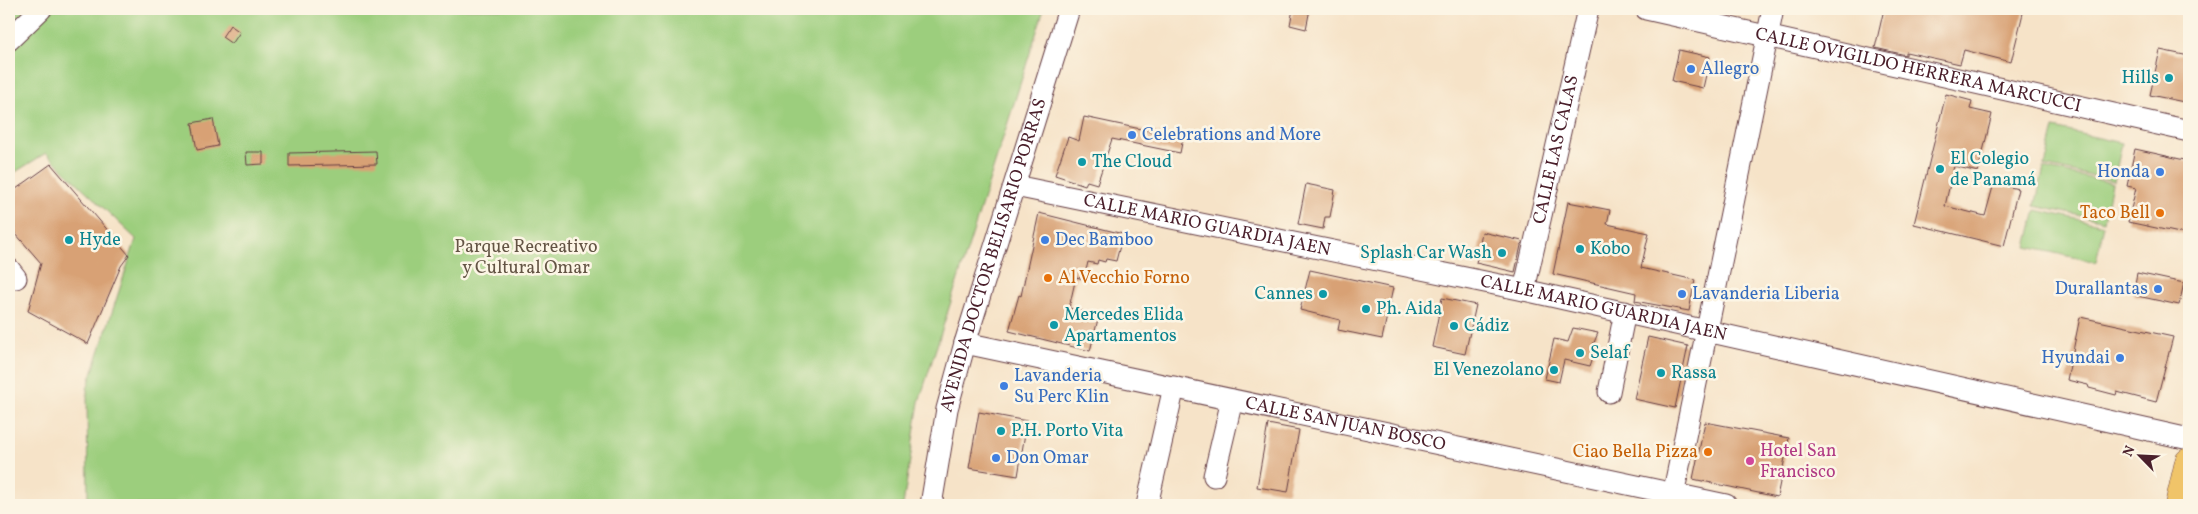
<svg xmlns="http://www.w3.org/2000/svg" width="2198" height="514" font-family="Vollkorn,serif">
  <rect width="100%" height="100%" fill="#fcf5e5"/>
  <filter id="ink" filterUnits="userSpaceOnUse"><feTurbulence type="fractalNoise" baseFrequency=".02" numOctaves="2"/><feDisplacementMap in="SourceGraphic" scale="10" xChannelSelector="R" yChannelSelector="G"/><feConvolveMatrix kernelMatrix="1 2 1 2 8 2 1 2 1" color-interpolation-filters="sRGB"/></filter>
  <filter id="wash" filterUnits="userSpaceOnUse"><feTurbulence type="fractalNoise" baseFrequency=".0096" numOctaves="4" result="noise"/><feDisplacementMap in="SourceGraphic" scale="20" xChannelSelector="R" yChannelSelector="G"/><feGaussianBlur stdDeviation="1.12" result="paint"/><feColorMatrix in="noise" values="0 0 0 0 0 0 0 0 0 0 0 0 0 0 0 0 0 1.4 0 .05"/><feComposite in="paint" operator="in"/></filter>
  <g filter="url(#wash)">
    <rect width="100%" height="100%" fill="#f6e3c8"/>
    <path fill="#9cce7d" stroke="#737654" d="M9,9h1035l-125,393 -16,103h-815l-1,-116 49,-150 -90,-86 -37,23z
      M2054,128l68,15 -8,38 -69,-15z
      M2044,168l68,15 -8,38 -69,-15z
      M2036,210l68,15 -8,37 -69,-15z"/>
    <g id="blocks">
      <path fill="#d8a174" d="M1293,9h17l-4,20 -16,-4z
        M1884,9h140l-13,53 -47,-12 -4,14 -54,-12v3l-31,-7z
        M230,25l10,7 -8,12 -10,-7z
        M1679,50l31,7 -7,31 -31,-7z
        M2160,50l29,6v47l-39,-8z
        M1946,94l26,7 -2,8 22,5 -14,58 -24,-6 -9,40 40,10 9,-33 24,6 -14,57 -90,-22z
        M1084,117l99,21 -3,15 -68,-14 -15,45 -10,-3 -2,4 -30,-10 13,-38 11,4z
        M213,119l5,27 -21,4 -5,-27z
        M2135,149l54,12v74l-61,-13 8,-34 -9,-2z
        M376,151l1,13 -88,2v-13z
        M246,152h17v12l-16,1z
        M51,164l78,91 -8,11 -33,78 -60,-33 13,-48 -32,-37v-32z
        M1306,184l29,6 -5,27h-5l-2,12 -25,-5z
        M1568,202l42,8 -3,14 42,9 -8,35 54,12 -6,31 -54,-10 1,-8 -83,-19z
        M1039,213l84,21 -7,27 -10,-2 -1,3 -7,-2 -1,4 -9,-2 -4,17 -8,-2 -7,31 30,7 -9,36 -81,-20 10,-36 2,1z
        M1482,232l40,9 -7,31 -39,-9z
        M1310,270l83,18 -11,51 -44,-9 2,-10 -40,-10z
        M2137,273l47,10 -5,22 -46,-10z
        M1442,298l34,7 -11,49 -33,-7z
        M2080,317l93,20 -17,65 -39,-10 -1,3 -27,-7 -1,-3 -21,-5z
        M1573,328l25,5 -5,12 4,1 -7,20 -26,-6 -5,22 -14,-3 9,-40 14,3z
        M1648,337l40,9 -13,62 -41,-9z
        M979,412l48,9 -9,55 -49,-8z
        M1705,422l84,16 -12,59 -84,-18z
        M1268,424l31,6 -11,62 -31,-5z"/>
    </g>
  </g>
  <g filter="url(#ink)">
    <use href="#blocks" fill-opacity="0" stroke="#643c43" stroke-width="1"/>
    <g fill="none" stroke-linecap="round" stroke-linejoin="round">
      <defs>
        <g id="minor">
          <path id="s1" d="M1646,9l543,122"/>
          <path d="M9,40l32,-31"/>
          <path id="s2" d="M1015,186l509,104 665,149"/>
          <path d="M9,269l7,9"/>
          <path id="s3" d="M1524,290l64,-281"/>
          <path id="s4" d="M965,343l761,162"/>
          <path d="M1609,392l16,-80"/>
          <path d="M1214,476l18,-76"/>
          <path id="s5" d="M931,505l16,-96 18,-66 104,-334"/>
          <path d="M1147,505l27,-118"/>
          <path d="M1671,505l102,-496"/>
        </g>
        <path id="major" d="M2179,505l10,-43"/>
      </defs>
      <use href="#minor" stroke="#643c43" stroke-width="23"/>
      <use href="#major" stroke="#643c43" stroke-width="29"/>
      <use href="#minor" stroke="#fff" stroke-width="21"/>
      <use href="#major" stroke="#f0c469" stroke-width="28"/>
    </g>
  </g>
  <g fill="#3f7fe0" stroke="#fcf5e5" stroke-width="2">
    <circle cx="1691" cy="69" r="5"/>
    <circle cx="1132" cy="135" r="5"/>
    <circle cx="2160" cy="172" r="5"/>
    <circle cx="1045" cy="240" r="5"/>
    <circle cx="2158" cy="289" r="5"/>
    <circle cx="1682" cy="294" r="5"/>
    <circle cx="2120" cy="358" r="5"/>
    <circle cx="1004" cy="386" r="5"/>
    <circle cx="996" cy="458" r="5"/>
  </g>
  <g fill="#0f9aa8" stroke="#fcf5e5" stroke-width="2">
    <circle cx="2169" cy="78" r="5"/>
    <circle cx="1082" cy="162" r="5"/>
    <circle cx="1940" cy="169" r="5"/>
    <circle cx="69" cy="240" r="5"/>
    <circle cx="1580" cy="249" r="5"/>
    <circle cx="1502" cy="253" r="5"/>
    <circle cx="1323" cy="294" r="5"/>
    <circle cx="1366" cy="309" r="5"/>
    <circle cx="1054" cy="325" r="5"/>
    <circle cx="1454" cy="326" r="5"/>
    <circle cx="1580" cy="353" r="5"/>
    <circle cx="1554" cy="370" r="5"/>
    <circle cx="1661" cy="373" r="5"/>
    <circle cx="1001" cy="431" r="5"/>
  </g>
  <g fill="#e8710a" stroke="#fcf5e5" stroke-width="2">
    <circle cx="2160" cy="213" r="5"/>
    <circle cx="1048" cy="278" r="5"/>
    <circle cx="1708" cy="452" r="5"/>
  </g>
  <circle fill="#d1479c" stroke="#fcf5e5" stroke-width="2" cx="1750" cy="461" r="5"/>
  <g text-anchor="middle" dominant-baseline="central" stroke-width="5" stroke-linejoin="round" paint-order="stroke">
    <g font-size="18" fill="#366cbe" stroke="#fcf5e5" text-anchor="start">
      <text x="1701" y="69">Allegro</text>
      <text x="1142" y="135">Celebrations and More</text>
      <text x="2150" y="172" text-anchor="end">Honda</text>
      <text x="1055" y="240">Dec Bamboo</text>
      <text x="2148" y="289" text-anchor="end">Durallantas</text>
      <text x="1692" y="294">Lavanderia Liberia</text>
      <text x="2110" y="358" text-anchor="end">Hyundai</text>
      <text x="1014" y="376">Lavanderia<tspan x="1014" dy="21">Su Perc Klin</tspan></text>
      <text x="1006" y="458">Don Omar</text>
    </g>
    <g font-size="18" fill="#4a1f2b" stroke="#fcf5e5">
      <text stroke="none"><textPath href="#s1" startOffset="279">CALLE OVIGILDO HERRERA MARCUCCI</textPath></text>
      <text stroke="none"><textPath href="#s3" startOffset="144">CALLE LAS CALAS</textPath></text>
      <text stroke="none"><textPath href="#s2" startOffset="196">CALLE MARIO GUARDIA JAEN</textPath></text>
      <text stroke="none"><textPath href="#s5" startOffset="258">AVENIDA DOCTOR BELISARIO PORRAS</textPath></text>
      <text stroke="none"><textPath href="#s2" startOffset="601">CALLE MARIO GUARDIA JAEN</textPath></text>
      <text stroke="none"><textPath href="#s4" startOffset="389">CALLE SAN JUAN BOSCO</textPath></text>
    </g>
    <g font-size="18" fill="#0d838f" stroke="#fcf5e5" text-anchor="start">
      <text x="2159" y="78" text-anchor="end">Hills</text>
      <text x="1950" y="159">El Colegio<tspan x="1950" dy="21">de Panamá</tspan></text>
      <text x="1092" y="162">The Cloud</text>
      <text x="79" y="240">Hyde</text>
      <text x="1590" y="249">Kobo</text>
      <text x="1492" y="253" text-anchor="end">Splash Car Wash</text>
      <text x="1313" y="294" text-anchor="end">Cannes</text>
      <text x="1376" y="309">Ph. Aida</text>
      <text x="1064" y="315">Mercedes Elida<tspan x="1064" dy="21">Apartamentos</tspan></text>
      <text x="1464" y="326">Cádiz</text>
      <text x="1590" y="353">Selaf</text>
      <text x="1544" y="370" text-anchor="end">El Venezolano</text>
      <text x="1671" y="373">Rassa</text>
      <text x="1011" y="431">P.H. Porto Vita</text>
    </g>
    <g font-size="18" fill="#c56008" stroke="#fcf5e5" text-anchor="end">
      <text x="2150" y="213">Taco Bell</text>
      <text x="1058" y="278" text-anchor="start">Al Vecchio Forno</text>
      <text x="1698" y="452">Ciao Bella Pizza</text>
    </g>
    <g font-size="18" fill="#635444" stroke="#fcf5e5">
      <text x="526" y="247">Parque Recreativo<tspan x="526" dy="21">y Cultural Omar</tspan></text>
    </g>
    <g font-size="18" fill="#b23c85" stroke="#fcf5e5" text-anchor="start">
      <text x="1760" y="451">Hotel San<tspan x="1760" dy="21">Francisco</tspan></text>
    </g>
  </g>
  <rect width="2198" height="514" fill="none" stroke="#fcf5e5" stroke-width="30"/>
  <g transform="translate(2140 456) rotate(294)" stroke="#fcf5e5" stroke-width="4" paint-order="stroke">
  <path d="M0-4L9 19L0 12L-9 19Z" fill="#4a1f2b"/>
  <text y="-8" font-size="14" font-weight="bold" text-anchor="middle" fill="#4a1f2b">N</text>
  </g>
</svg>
